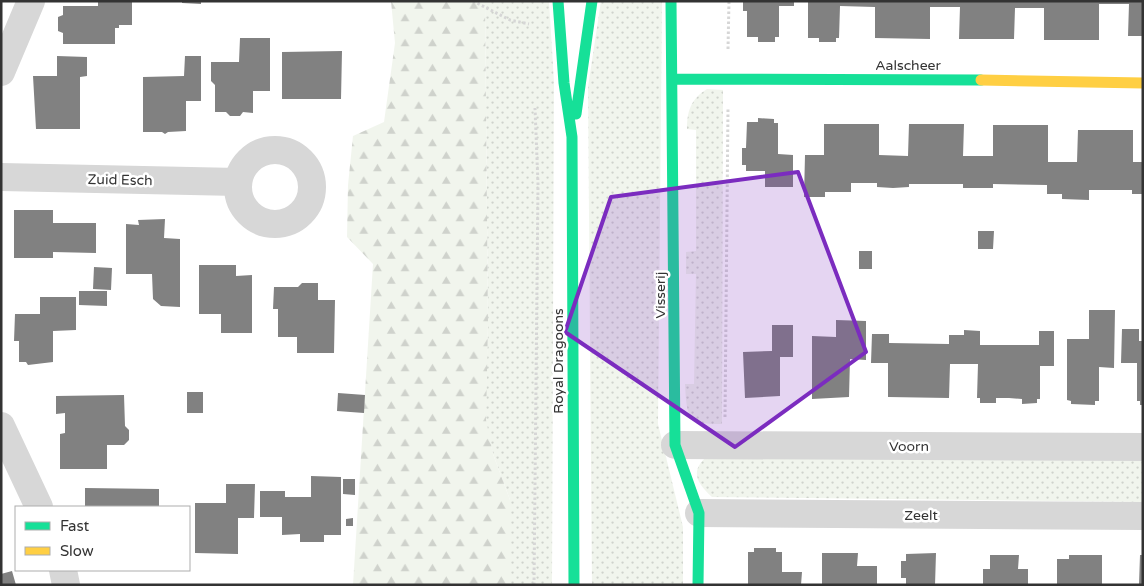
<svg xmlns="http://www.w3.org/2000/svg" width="1144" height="586" font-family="'Varela Round',sans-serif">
  <defs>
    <pattern id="grass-dots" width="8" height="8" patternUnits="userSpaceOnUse" patternTransform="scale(1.25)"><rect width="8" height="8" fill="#f1f5ed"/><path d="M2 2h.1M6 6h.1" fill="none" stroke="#cfd2cc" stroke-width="1.8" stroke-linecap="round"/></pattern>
    <pattern id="forest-firs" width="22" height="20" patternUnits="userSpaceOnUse" patternTransform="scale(1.25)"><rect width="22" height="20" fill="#f1f5ed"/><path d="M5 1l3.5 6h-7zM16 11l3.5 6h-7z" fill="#cfd2cc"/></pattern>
  </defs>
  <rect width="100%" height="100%" fill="#fff"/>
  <path fill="url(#grass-dots)" d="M485,1h64l5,81 -2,503h-42v-85l-17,-46 -8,-34 3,-97z
    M601,1h61l-4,423 25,103v58h-91l-4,-498z
    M707,89l16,1 -1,334c-36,1 -35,-8 -37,-40h9l2,-110h-10v-22l10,-1v-121l-9,-1c0,-18 4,-30 20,-40z
    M714,451l429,4v47l-431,-5c-20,-18 -21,-30 2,-46z"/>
  <path fill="url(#forest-firs)" d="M391,1h94l3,322 -2,97 7,34 17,46v85h-157l20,-321 -26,-27 1,-52 5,-49 31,-14 11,-79z"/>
  <path fill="#818181" d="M98,1h34v24h-13v3h-4v16h-52v-11l-5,-2v-14l5,-2v-9h35z
    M182,1h19v3l-19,-1z
    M743,1h51v5h-15v31h-4v5h-17v-5h-11v-26h-4z
    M808,1h335v35h-15l1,-32h-30v36h-55v-32h-29l-1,31h-55l1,-32h-30v32l-55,-1v-31l-35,-1 -1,32h-3v4h-17v-4h-11z
    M240,38h30v53h-17v22l-10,-1 -3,4h-10l-4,-4h-11v-27l-4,-4v-19h28z
    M342,51l-1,48h-59v-47z
    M57,56l30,1v19l-7,1v52h-44l-3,-53h24z
    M185,56h16v45h-15v30l-18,1 -3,2 -3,-2h-19v-55l41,-1z
    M758,118l16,1v4h4v31l15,1v32h-28v-16h-19v-6h-4v-17h4l1,-26h11z
    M824,124h55v31l29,1 1,-32h55l-1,32h30v-31h55v37h29l1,-32h55v32h10v32h-11v-4h-43v10l-27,-1v-5h-15v-9l-54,-1v4h-30v-4h-54v3l-16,1 -16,-1v-4h-26v9h-26v5h-21l1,-42h19z
    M14,210h39v13h43v30l-43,-1v6h-39z
    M165,219l-1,19 16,1v68l-19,-1 -8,-7 -1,-25h-26v-50l13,1 -1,-5z
    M978,231h16l-1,18h-15z
    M859,251h13v18h-13z
    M199,265h37v11l16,-1v58h-31v-19h-22z
    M94,267l18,1 -1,22 -18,-1z
    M302,283h16v17h17l-1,53h-37v-16h-19v-28h-5l1,-22h24z
    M79,291h28v15l-28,-1z
    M40,297h36v33l-23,1v31l-25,3 -2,-3h-7v-21h-5l1,-27h25z
    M1089,310h26l-1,58 -15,-1v34h-4v4l-24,-1v-3l-4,-1v-61h22z
    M836,320l30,1v39l-16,-1 -1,38 -37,2v-63l24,1z
    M772,325h21v32h-13v39l-35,2 -2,-46 29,-1z
    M1122,329h17v12h4v64h-3v-4h-3v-38h-16z
    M964,330l16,1v14h59v-14h15v35h-14v33h-3v4l-15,1v-5l-13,-1h-13v5h-16v-5h-3l1,-34h-28l-1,34 -61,-1v-34h-17l1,-29h17v9l60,1v-9h15z
    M187,392h16v21h-16z
    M338,393l27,2 -1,18 -27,-2z
    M124,395l1,31 4,4v10l-5,5h-17v24h-47v-35l5,-1v-20l-9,1v-18z
    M311,476l30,1v58h-17v7h-24v-8l-18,1v-18h-22v-26h25v6h26z
    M343,479h12v16l-12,-1z
    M226,484h29l-1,34h-16v36l-43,-1v-50h31z
    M85,488l74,1v18h-74z
    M353,518v8h-7v-7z
    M754,548h22v4h6v20h20l-1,13h-53v-33h6z
    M822,553h36l-1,13h20v19h-55z
    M936,553l-1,32h-29v-7h-5v-17h5v-7z
    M990,555h29l-1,14h10v16h-45v-16h7z
    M1069,555h33v30h-45v-26h12z
    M1140,555h3v30h-4z
    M12,571l4,14h-15v-11z"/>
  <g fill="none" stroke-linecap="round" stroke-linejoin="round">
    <path stroke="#d6d6d6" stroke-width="3" stroke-dasharray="2.5 2.5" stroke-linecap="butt" d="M473,1l37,19 19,4
      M728,49l1,-48
      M725,417l3,-309
      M534,585l4,-401 -3,-76"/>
    <path stroke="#d7d7d7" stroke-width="28" d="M1,72l30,-71
      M238 187a37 37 0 1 1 74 0a37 37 0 1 1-74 0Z
      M1,177l237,5
      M1,426l38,81
      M675,445l468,2
      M699,513l444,3
      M63,570l3,15"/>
    <path stroke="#16e098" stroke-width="11" d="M558,1l6,82 8,54 2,448
      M671,1l4,444 24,68 -1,72
      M672,79l309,1
      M576,114l16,-113"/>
    <path stroke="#ffcf43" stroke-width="11" d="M981,80l162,3"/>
  </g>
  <path fill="#7b2cbf" fill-opacity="0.2" stroke="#7b2cbf" stroke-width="4" stroke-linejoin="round" d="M798,172l68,180 -131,95 -170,-115 46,-135z"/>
  <g text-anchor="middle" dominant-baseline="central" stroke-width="5" stroke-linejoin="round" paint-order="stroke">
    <g font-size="14" fill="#333" stroke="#fff">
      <text x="908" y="65">Aalscheer</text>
      <text transform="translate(120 180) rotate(1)">Zuid Esch</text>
      <text transform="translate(660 295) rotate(-90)">Visserij</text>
      <text transform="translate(558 361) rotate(-90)">Royal Dragoons</text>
      <text x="909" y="446">Voorn</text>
      <text x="921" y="515">Zeelt</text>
    </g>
  </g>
  <rect width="1144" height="586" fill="none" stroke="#333333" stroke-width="5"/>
  <rect x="15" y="506" width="175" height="65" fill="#ffffff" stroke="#adadad"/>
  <rect x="25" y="522" width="25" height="8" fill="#16e098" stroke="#adadad"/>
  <text x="60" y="531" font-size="15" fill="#333333">Fast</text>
  <rect x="25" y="547" width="25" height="8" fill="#ffcf43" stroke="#adadad"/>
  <text x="60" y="556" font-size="15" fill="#333333">Slow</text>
</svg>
